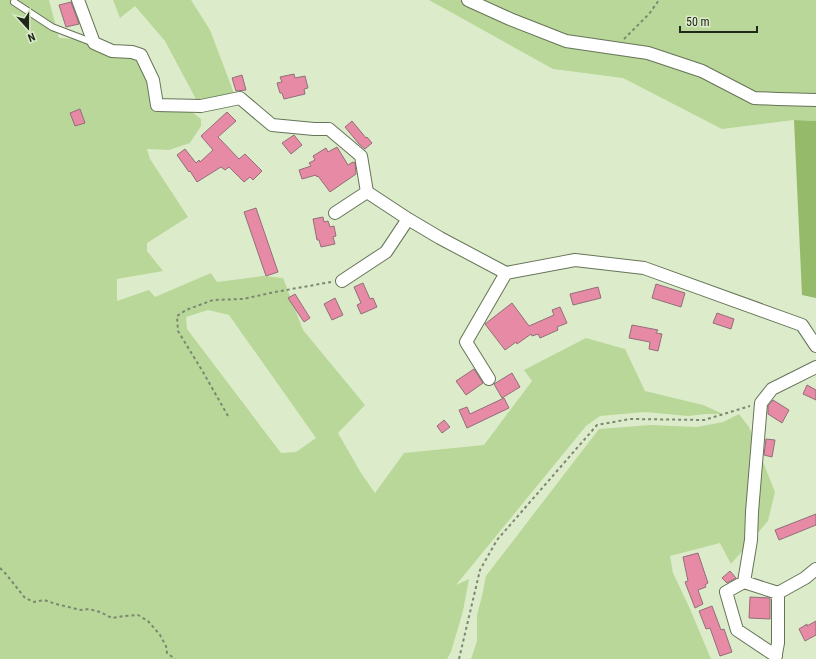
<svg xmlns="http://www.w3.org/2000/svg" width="816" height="659" font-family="'Roboto Condensed',sans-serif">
  <rect width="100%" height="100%" fill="#dceccb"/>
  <path fill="#b8d798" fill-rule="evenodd" d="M0,0h49l10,38 16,1 66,22 10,30 4,21h37l9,7v7l-11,17 -21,7 -22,-1 3,10 38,58 -41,26v8l16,20 -46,8v22l32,-11 6,7 56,-24 6,9 46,-6 20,2 20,52 62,75 -27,28 23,40 14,20 29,-40 80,-8 48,-64 -8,-11 62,-32 39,11 20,42 58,14 20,9h-17l-18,2 -43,-4 -45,4 -14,10 -130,159 13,-6 -6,32 -12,41 -4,7h-447zM208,310l21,5 87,123 -20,14 -15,1 -94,-124 -1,-12z
    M113,0h78l19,30 25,66 -37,7 -33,-62 -30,-35 -15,12z
    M429,0h387v121l-22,-1 -72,9 -99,-51 -70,-9z
    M739,414l10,13 26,65 -7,29 -37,43 -11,-21 -50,13 3,17 17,36 21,50h-240l6,-18v-26l5,-19 4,-20 113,-147 52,-4 46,2 26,-5z"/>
  <path fill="#95ba6a" d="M794,120l22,1v177l-14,-3z"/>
  <path fill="#e68aa6" stroke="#926f78" d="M71,2l8,22 -13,3 -7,-22z
    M294,74l1,4 10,-2 3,12 -4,1 1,5 -21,5 -2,-6h-2l-3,-10 5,-1 -2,-5z
    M242,75l4,15 -10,1 -4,-13z
    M80,109l5,14 -10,3 -5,-13z
    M227,112l9,9 -18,16 21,22 6,-5 17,17 -9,9 -3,-3 -6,5 -15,-15 -4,3 -4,-3 -24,15 -7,-11 -1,1 -12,-17 8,-6 11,14 3,-3 1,2 13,-12 -12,-14z
    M352,121l14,17 1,-1 5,6 -7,6 -6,-5 -14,-17z
    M294,135l8,10 -11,9 -9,-11z
    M337,147l11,18 5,-3 2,1 1,11 -26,18 -12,-16 -1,1 -1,-2 -14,4 -3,-9 12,-4 -2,-3 6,-3 -2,-4 13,-8 2,4z
    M256,208l22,64 -12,4 -22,-64z
    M323,217l1,5 4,-1 2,6 4,-1 2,10 -3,1 2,7 -14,3 -2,-7h-2l-4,-21z
    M363,283l7,16 3,-1 4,9 -16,7 -4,-9 4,-2 -7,-16z
    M656,284l29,9 -4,14 -29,-9z
    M598,287l3,11 -28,7 -3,-11z
    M295,294l15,24 -6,4 -16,-24z
    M335,298l8,17 -11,5 -8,-16z
    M512,303l17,23 25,-11 -2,-5 8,-3 7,16 -10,4 1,3 -18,8 -2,-4 -6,2 -1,-2 -14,10 -1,-2 -11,8 -20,-26z
    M717,313l17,6 -3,10 -18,-6z
    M632,325l26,5 -2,3 6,1 -4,17 -9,-2 1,-7 -21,-4z
    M474,369l9,14 -17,12 -10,-14z
    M512,373l8,14 -18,11 -8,-14z
    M807,385l9,5v10l-13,-6z
    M504,398l5,10 -42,20 -8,-18 8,-3 3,7z
    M773,400l16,10 -7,13 -14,-9v-8z
    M444,420l6,7 -8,6 -5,-7z
    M766,439l9,1 -3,17 -8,-2z
    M816,514v11l-37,15 -4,-10z
    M698,553l10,30 -3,2 1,2 -8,3 5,14 -8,4 -10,-26 3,-1 -5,-24z
    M730,571l6,7 -9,5 -5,-5z
    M750,597l20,1v21l-21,-1z
    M712,606l9,24 3,-1 8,23 -12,4 -10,-28 -4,1 -7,-18z
    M816,621v14l-11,6 -6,-12 8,-5v2z"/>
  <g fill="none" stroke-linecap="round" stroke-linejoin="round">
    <defs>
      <path id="service" d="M14,2l38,25 42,16"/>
      <path id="minor" d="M78,0l16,43 18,8 20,1 9,3 12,25 4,25 44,1 39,-8 32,27 42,4h15l32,27 6,36 41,27 32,19 66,35 69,-13 69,8 158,57 14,21
        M468,0l42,19 56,22 82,12 54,18 52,27 24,1 38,1
        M335,213l32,-21
        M342,281l44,-29 22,-33
        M489,379l-23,-37 40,-69
        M744,582l-18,10 11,38 39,26
        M778,593l-34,-11 7,-42 1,-28 9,-109 11,-14 44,-22
        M775,659l3,-16v-50l27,-15 11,-9"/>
    </defs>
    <use href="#service" stroke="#657457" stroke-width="8"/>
    <use href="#minor" stroke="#657457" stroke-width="14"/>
    <path stroke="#7c8771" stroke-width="2" stroke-dasharray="3 3" stroke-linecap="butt" d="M624,39l25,-25 10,-14
      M228,416l-25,-44 -25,-41 -1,-15 9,-6 27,-10 30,-1 32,-7 56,-10
      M0,568l6,6 19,24 9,4 10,-2 12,4 25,6 8,-1 11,3 12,6 12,-2 14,-1 10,6 12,14 6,11 1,7 8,6
      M459,659l21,-89 17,-30 100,-115 33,-6 74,1 46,-14"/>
    <use href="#service" stroke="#fff" stroke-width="6"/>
    <use href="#minor" stroke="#fff" stroke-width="12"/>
  </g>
  <g transform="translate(28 28) rotate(159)" stroke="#dceccb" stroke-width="3" paint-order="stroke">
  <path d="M0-3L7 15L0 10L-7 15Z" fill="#21271b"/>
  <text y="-6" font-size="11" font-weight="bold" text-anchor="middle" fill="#21271b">N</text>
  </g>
  <path d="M680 26v6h77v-6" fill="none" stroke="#21271b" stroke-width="2"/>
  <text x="686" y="26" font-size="12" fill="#21271b" stroke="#dceccb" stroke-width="3" paint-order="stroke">50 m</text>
</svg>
